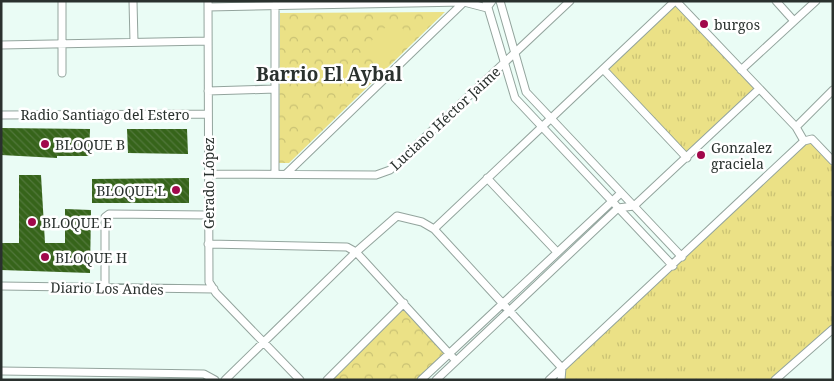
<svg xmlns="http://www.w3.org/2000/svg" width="834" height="381" font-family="'Noto Serif',serif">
  <defs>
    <pattern id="grass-tufts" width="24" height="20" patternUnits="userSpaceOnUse" patternTransform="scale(1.25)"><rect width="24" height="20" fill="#ebe186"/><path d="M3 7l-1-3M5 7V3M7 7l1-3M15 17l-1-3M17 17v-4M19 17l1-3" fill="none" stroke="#cac274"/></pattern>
    <pattern id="park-crowns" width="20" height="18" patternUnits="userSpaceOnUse" patternTransform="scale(1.25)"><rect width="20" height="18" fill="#ebe186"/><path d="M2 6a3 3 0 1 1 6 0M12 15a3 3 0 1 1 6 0" fill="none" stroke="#cac274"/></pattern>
    <pattern id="building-back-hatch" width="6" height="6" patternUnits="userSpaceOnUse" patternTransform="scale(1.25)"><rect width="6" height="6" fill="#36641a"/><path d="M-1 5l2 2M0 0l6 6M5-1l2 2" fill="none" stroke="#51773b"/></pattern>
  </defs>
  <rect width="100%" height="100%" fill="#eafcf5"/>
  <path fill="url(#grass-tufts)" d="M676,1l83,88 -72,69 -83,-88z
    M812,139l21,22v167l-60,52h-222l249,-233z"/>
  <path fill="url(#park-crowns)" d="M445,12l-156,151h-10l1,-150z
    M404,303l45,50 -29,27h-98z"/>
  <path fill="#ebe186" d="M394,19l17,19 -28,26 -17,-18z"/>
  <path fill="url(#building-back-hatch)" d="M1,128l89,1 -1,27h-32v2l-56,-3z
    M127,129h60l1,25 -60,-1z
    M19,175h22l4,68h20v-34l26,1 -1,63 -89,-3v-27h18z
    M189,178v25h-97v-24z"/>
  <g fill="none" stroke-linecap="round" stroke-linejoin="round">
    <defs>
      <path id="minor" d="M133,1l1,41
        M208,1l1,281 7,11 84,87
        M486,1l29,97 158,168
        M500,1l26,91 156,165
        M676,1l120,126 8,14
        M776,1l18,20
        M275,5v169
        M208,7l256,-5 23,6 5,-7
        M1,45l207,-4
        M604,70l83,88
        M741,70l75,-69
        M62,73v-72
        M208,91l67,-2
        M1,115l207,-1
        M796,127l37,-37
        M207,174l169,1 14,-5 180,-169
        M286,174l178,-172
        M487,178l70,74
        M434,229l241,-228
        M208,244l139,3 9,5 100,109
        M1,286l213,3
        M105,288v-71l4,-3 98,1
        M1,371l203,3 11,6
        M225,380l131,-128 41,-36 25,6 12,7 128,139 -1,12
        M327,380l77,-77
        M421,380l200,-187
        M436,380l182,-172 16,-2 125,-117
        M549,380l255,-239 8,-2 21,22
        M775,380l58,-51"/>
    </defs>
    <use href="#minor" stroke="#93a49d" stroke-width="9"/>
    <use href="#minor" stroke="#fff" stroke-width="7"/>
  </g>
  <g fill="#a1084b" stroke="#fff" stroke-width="2">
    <circle cx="704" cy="24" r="5"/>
    <circle cx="45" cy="144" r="5"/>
    <circle cx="701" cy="155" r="5"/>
    <circle cx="176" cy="190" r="5"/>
    <circle cx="32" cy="222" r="5"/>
    <circle cx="45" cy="257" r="5"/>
  </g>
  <g text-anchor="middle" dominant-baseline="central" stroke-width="5" stroke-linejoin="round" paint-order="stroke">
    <g font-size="14" fill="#2a312e" stroke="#fff" text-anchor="start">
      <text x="714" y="24">burgos</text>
      <text x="55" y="144">BLOQUE B</text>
      <text x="711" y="147">Gonzalez<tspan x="711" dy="16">graciela</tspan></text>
      <text x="166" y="190" text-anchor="end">BLOQUE L</text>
      <text x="42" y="222">BLOQUE E</text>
      <text x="55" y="257">BLOQUE H</text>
    </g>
    <g font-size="14" fill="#2a312e" stroke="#fff">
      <text x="105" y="114">Radio Santiago del Estero</text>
      <text transform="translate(445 118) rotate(-43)">Luciano Héctor Jaime</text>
      <text transform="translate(208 183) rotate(-90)">Gerado López</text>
      <text transform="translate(107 288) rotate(1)">Diario Los Andes</text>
    </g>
    <g font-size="19" font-weight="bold" fill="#2a312e" stroke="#fff">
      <text x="329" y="74">Barrio El Aybal</text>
    </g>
  </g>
  <rect width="834" height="381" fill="none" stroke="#2a312e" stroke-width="5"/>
</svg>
